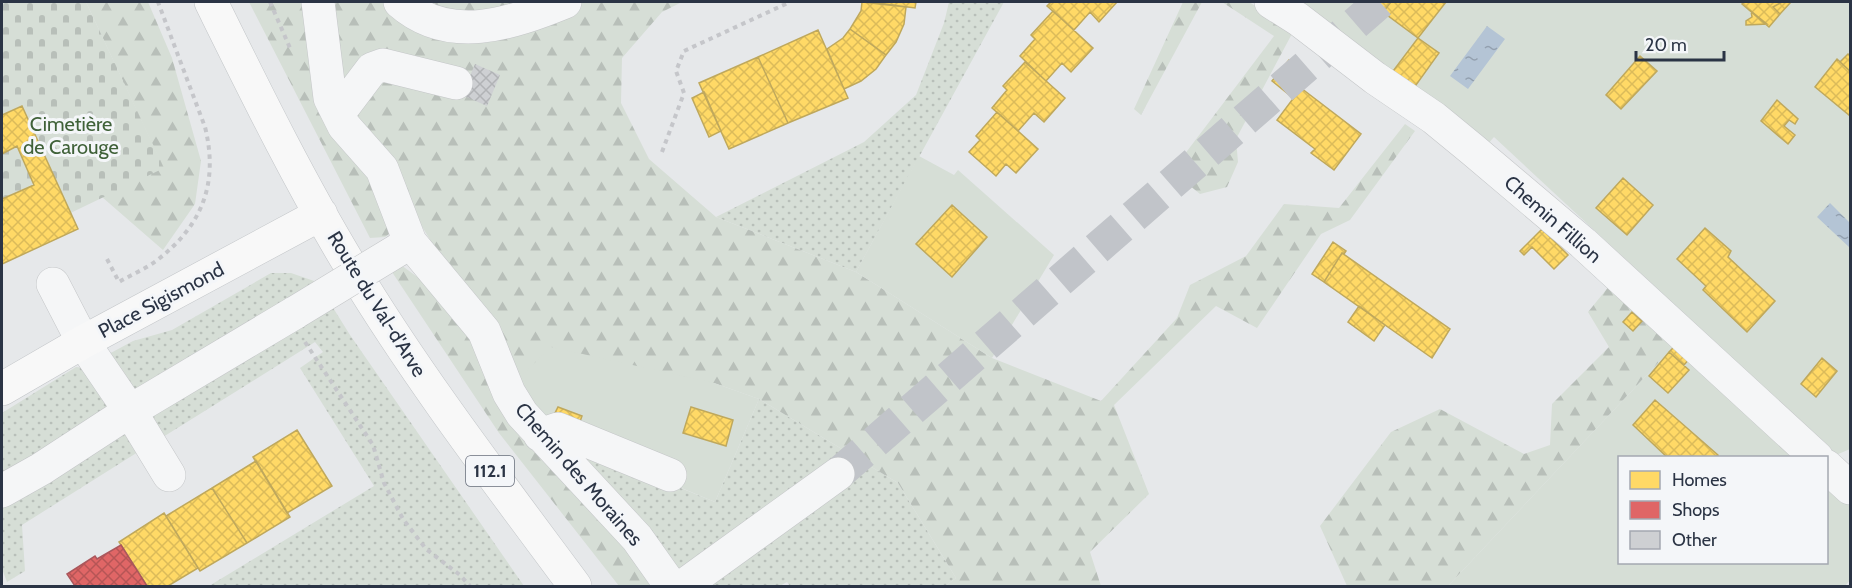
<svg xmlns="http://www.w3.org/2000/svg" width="1852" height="588" font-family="Cabin,sans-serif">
  <defs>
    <pattern id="grass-dots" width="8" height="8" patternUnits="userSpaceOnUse" patternTransform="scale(1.5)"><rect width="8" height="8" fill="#d6ded6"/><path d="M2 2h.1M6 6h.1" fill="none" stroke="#b8bfb9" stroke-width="1.8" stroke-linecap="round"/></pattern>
    <pattern id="forest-firs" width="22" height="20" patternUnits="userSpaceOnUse" patternTransform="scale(1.5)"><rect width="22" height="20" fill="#d6ded6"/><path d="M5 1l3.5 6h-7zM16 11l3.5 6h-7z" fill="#b8bfb9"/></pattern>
    <pattern id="cemetery-stones" width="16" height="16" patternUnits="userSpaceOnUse" patternTransform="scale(1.5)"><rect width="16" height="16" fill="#d6ded6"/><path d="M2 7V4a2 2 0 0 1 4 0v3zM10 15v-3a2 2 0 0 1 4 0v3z" fill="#b8bfb9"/></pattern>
    <pattern id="water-ripples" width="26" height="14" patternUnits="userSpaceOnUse" patternTransform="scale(1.5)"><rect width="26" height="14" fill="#b4c4d5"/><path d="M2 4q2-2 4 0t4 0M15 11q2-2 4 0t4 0" fill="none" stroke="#93a0af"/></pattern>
    <pattern id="homes-cross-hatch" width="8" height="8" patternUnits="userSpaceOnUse" patternTransform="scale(1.5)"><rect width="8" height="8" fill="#ffd966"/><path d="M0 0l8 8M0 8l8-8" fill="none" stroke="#dbbb5a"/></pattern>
    <pattern id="shops-cross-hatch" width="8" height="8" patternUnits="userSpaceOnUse" patternTransform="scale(1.5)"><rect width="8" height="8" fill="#e06666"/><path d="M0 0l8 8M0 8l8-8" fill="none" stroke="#b65556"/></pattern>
    <pattern id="building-cross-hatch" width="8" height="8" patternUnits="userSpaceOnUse" patternTransform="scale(1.5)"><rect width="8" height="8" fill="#ced0d3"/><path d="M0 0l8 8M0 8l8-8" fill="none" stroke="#b1b3b6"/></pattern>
  </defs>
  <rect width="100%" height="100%" fill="#e6e8ea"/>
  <path fill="url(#grass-dots)" d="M949,2h55l-148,270 -140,-55 148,-75 52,-47 28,-72z
    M271,273h20l26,9 33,53 174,251h-315l165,-100 -74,-118 23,-16 -8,-10 -160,100 -48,-87 26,-14 39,-11z
    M76,367l10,1 52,84 -116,73 3,46 -18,11 -5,-13v-156z
    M759,399l139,84 58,95 -11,8h-155l-3,-4 -7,4h-97l-110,-137 5,-3 137,56z"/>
  <path fill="url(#forest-firs)" d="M86,2h62l24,56 29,103 -6,43 -32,46 -61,-53 61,-30z
    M249,2h433l-20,10 -40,46 -1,45 28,56 67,58 140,55 136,86 109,43 76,-83 13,-33 56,-29 38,-52 55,4 66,-84 10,7 -65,89 -29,14 -64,94 -41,-22 -102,99 35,89 -59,58 11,34h-156l11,-8 -58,-95 -139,-84 -45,-16 -198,-2 -101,-166 -30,22 -15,1z
    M1183,2h19l-61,113 -7,-6z
    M1222,2h27l45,28 -58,109 2,23 -11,25 -27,7 -28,-23 102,-135z
    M401,265l19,14 5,-4 165,229 65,82h-36l-120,-153 -107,-161z
    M1610,285l67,58 -229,243h-101l-27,-60 71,-94 49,-23 84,45 26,-9 2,-41 57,-57 -21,-35z"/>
  <path fill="url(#cemetery-stones)" d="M2,2h84l78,166 -162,78z"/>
  <path fill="#d6ded6" d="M1292,2h558v447l-14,6 -342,-318 -7,8z
    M919,156l35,19 4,-5 96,85 -62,103 -136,-86z
    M1677,343l124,114 -181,1v104h206l1,-81 23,22v77l-5,6h-397z
    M551,347l163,36 45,16 -44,103 -163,-68 -36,-53z"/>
  <path fill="url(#water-ripples)" d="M1487,26l18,13 -37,50 -18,-13z
    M1830,203l20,20v22l-1,2 -32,-30z"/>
  <path fill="url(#homes-cross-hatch)" stroke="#bfa85c" stroke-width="1.5" d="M862,2l44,5 -2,17 -8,18 -10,13 -36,-26 11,-18z
    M870,2h46l-1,6z
    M1051,2h66l-18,20 -9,-10 -16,18 -27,-24z
    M1362,2h29l-11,14z
    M1391,2h55l-28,36 -35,-26z
    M1744,2h38l-9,5 7,7 -11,13 -27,-23z
    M1782,2h9l-11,12 -7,-7z
    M1053,11l40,37 -22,24 -9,-9 -16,18 -26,-25 15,-17 -4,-4z
    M1751,11l16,13 -21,1v-4l6,-4z
    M850,29l36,26 -10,14 -15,12 -17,8 -17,-40 16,-11z
    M818,30l30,68 -60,25 -30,-66z
    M1418,38l21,15 -28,39 -21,-17z
    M1848,54l2,2v15l-10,-9z
    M1640,56l17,15 -36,38 -15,-14z
    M758,57l30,66 -59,26 -30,-66z
    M1837,59l13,12v42l-1,2 -34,-28z
    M1289,60l18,14 -9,12 3,2 -8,10 -21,-17z
    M1025,62l40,36 -21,24 -10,-9 -16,18 -26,-23 15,-18 -4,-4z
    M1301,88l60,46 -27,36 -23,-17 4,-4 -38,-29z
    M704,92l17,39 -12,6 -17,-39z
    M1777,100l21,19 -3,5 -6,-4 -5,6 11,9 -7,9 -27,-23z
    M22,106l56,123 -76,35v-65l32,-14 -17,-39 -15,8v-39z
    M997,112l41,37 -22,24 -10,-9 -10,12 -27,-24 11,-12 -4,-4z
    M1623,178l30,27 -26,30 -31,-27z
    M952,205l35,32 -35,40 -36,-33z
    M1705,228l26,23 -3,6 47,44 -28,31 -44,-42 3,-4 -29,-27z
    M1542,229l26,26 -14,14 -22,-22 -8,8 -4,-4z
    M1333,242l13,9 -2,3 -2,-1 -18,29 -12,-8z
    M1342,253l108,76 -18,29 -108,-76z
    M1359,306l26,19 -11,16 -26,-19z
    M1632,312l10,9 -9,10 -10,-9z
    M1676,345l14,13 -6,7 -15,-13z
    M1669,352l20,18 -21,23 -19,-17z
    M1822,358l15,13 -21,26 -15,-13z
    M1655,400l63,55v3h-50l-35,-33z
    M558,407l24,9 -5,14 -25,-11z
    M691,407l42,13 -7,26 -43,-13z
    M297,430l35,56 -45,27 -34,-56z
    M256,461l34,56 -43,26 -35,-55z
    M212,488l35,55 -47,28 -34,-55z
    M164,513l34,55 -30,18h-21l-28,-44z"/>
  <path fill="url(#shops-cross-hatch)" stroke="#aa575c" stroke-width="1.5" d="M121,545l26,41h-72l-8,-12 28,-18 2,3z"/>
  <path fill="url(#building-cross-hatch)" d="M475,64l25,11 -13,31 -25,-11z"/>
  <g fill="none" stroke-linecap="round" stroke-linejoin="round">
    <path stroke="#c1c4c9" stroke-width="33" stroke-dasharray="33 16" stroke-linecap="butt" d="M838,474l542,-472"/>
    <defs>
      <path id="minor" d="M318,2l12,96 14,28 38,43 28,73 -12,8
        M400,2c49,43 111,22 165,0
        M1271,2l27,17 77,59 59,40 39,32 110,93 234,215
        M338,114l34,-45 11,-4 73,18
        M410,242l74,89 25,62 13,21 115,124 34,48
        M53,284l30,58 47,69 39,64
        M540,435l18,-6 112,46
        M1826,466l24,22
        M2,491l39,-22 89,-58 166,-99
        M683,586l155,-112"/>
      <path id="major" d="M211,2c44,89 88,179 140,265 67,111 147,215 224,319
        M2,389l81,-47 238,-128"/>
    </defs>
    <use href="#minor" stroke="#c4c6c8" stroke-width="34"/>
    <use href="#major" stroke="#c2c5c8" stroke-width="34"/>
    <path stroke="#c5c6ca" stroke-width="4" stroke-dasharray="4.5 4.5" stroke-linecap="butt" d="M270,2l20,46
      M662,152l22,-59 -8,-22 8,-20 106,-49
      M107,259l12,23c12,-7 26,-13 37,-21 46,-35 63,-77 49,-134l-47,-125
      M305,342l68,103 11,38 19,36 23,30 34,26 10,11"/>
    <use href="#minor" stroke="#f5f6f7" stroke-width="33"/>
    <use href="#major" stroke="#f8f8f8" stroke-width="33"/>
    <defs>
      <path id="minor-bridge" d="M296,312l102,-62"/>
    </defs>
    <use href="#minor-bridge" stroke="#c4c6c8" stroke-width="34" stroke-linecap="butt"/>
    <use href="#minor-bridge" stroke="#f5f6f7" stroke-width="33"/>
  </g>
  <g text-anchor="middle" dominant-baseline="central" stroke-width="6" stroke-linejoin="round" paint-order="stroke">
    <rect fill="#f4f6f9" stroke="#676e7b" stroke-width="1.5" x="466" y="456" width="48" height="30" rx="4.5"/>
    <g font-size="18" font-weight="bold" fill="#2b3445">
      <text x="490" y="471">112.1</text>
    </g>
    <g font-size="20" fill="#3f6138" stroke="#f4f6f9">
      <text x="71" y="124">Cimetière<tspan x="71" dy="23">de Carouge</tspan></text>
    </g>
    <g font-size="20" fill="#2b3445" stroke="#f4f6f9">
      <text transform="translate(1553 219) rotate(41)">Chemin Fillion</text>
      <text transform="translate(161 300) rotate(-28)">Place Sigismond</text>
      <text transform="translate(377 304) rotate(58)">Route du Val-d'Arve</text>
      <text transform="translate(579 474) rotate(49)">Chemin des Moraines</text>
    </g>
  </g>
  <rect width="1852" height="588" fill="none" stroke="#2b3445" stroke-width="6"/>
  <rect x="1618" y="456" width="210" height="108" fill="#f4f6f9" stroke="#a4a8b1" stroke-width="1.5"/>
  <rect x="1630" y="471" width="30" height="18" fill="#ffd966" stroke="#a4a8b1" stroke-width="1.5"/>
  <text x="1672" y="486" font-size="18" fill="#2b3445">Homes</text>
  <rect x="1630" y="501" width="30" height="18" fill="#e06666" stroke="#a4a8b1" stroke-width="1.5"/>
  <text x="1672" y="516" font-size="18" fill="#2b3445">Shops</text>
  <rect x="1630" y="531" width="30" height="18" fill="#ced0d3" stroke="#a4a8b1" stroke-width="1.5"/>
  <text x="1672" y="546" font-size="18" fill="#2b3445">Other</text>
  <path d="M1636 51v9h88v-9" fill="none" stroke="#2b3445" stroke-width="3"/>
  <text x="1645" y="51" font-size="18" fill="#2b3445" stroke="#f4f6f9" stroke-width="4.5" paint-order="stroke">20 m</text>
</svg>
